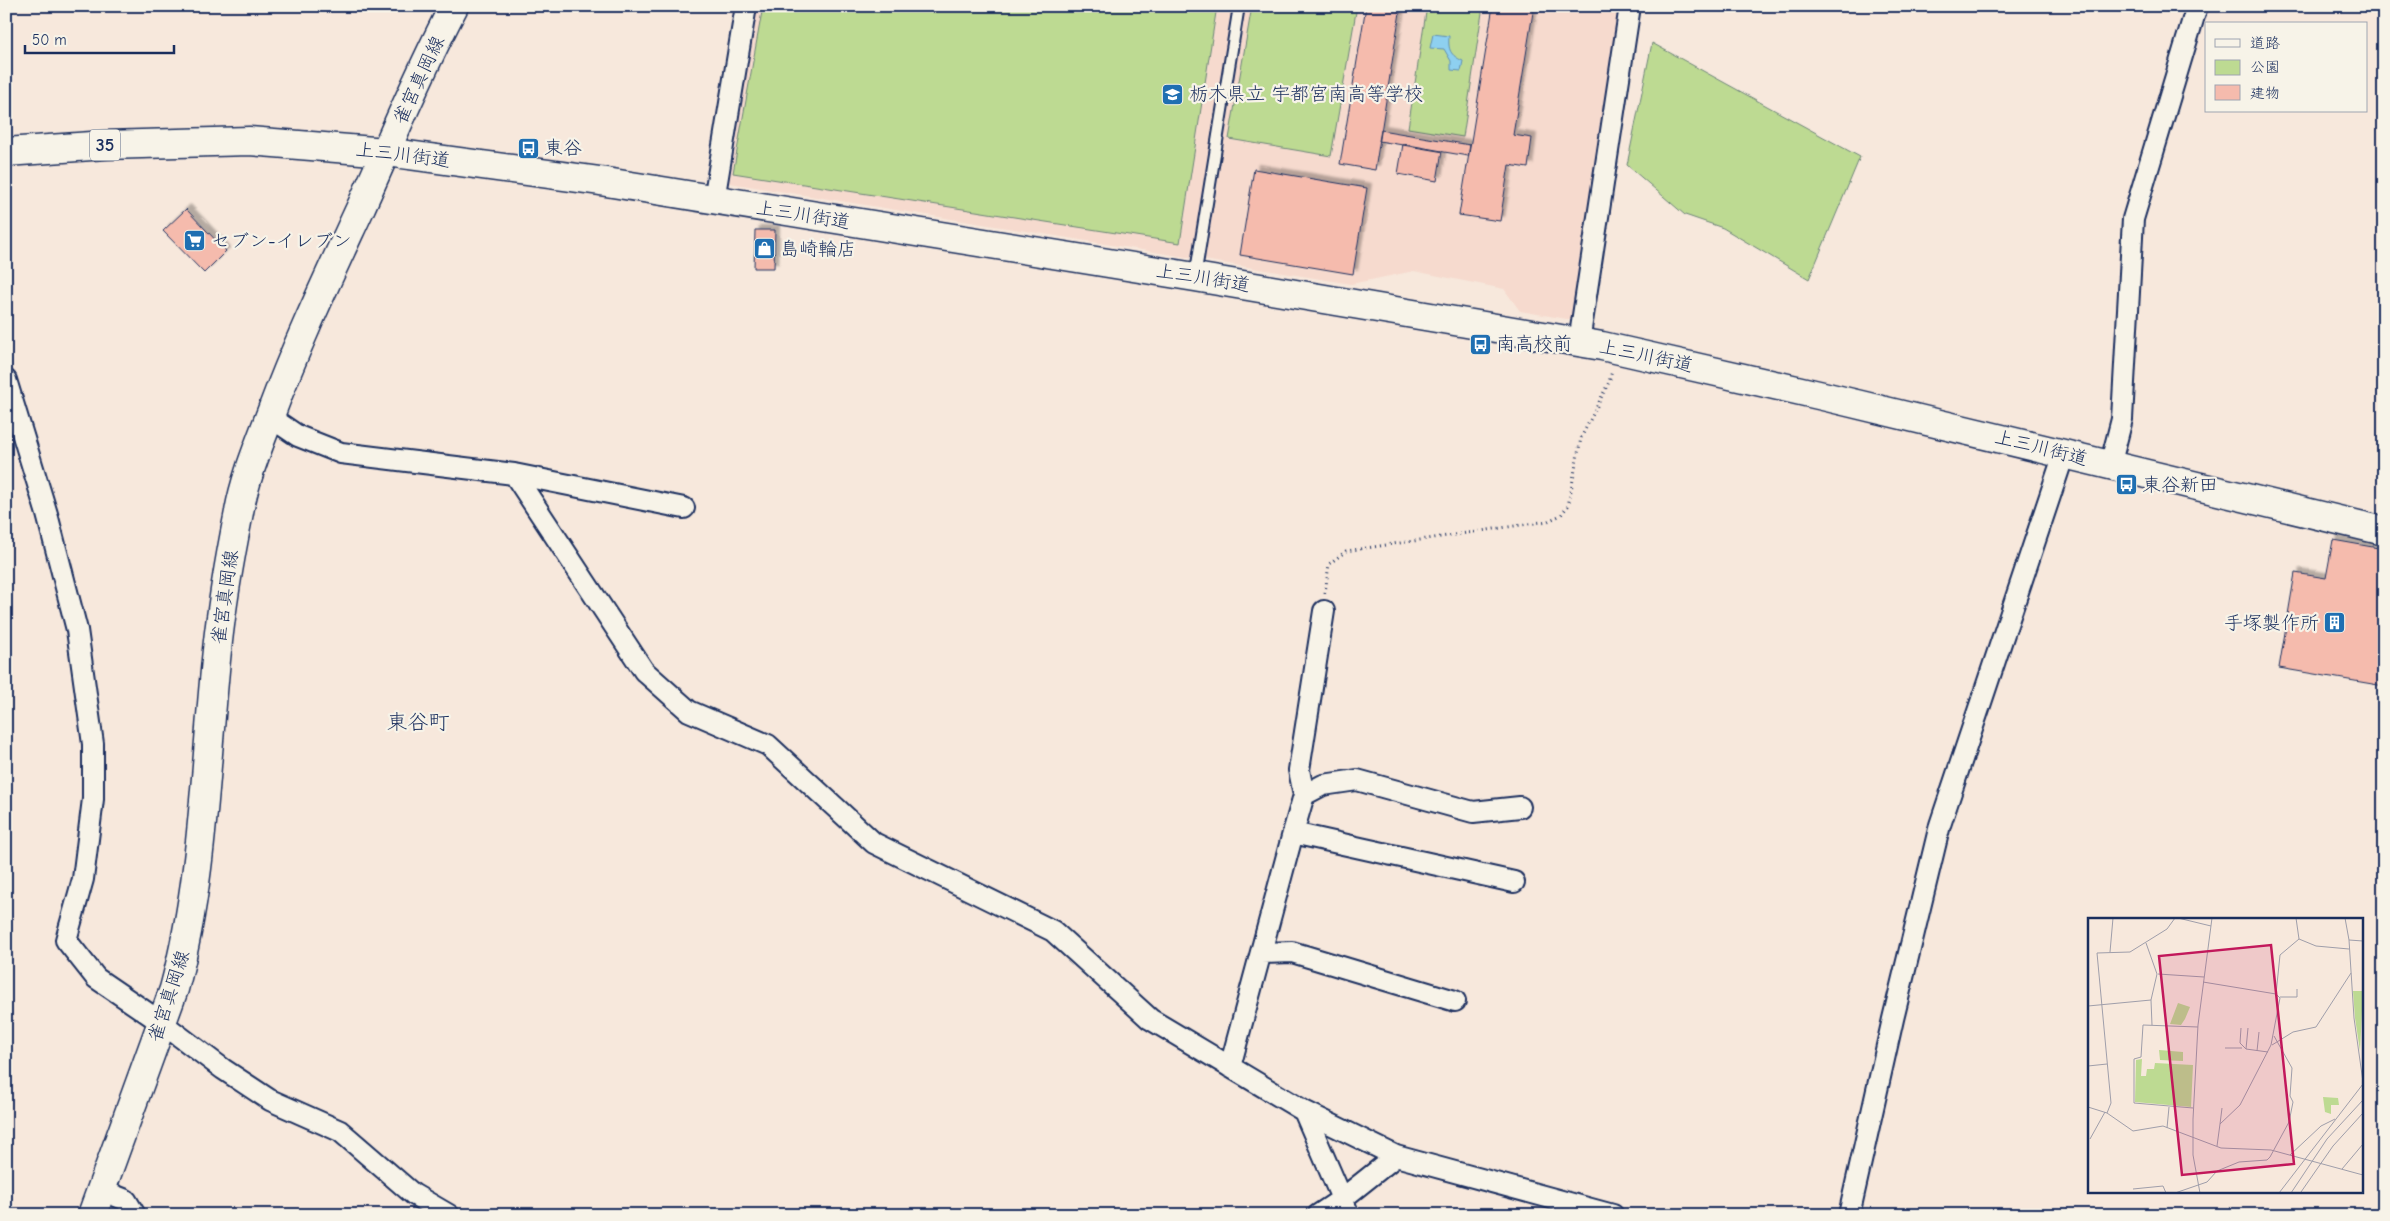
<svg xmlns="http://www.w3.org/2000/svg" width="2390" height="1221" font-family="'Comic Neue','Klee One',sans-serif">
  <defs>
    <filter id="shadow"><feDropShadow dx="4.5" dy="-4.5" stdDeviation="1" flood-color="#0004"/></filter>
  </defs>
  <rect width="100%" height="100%" fill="#f7e8dc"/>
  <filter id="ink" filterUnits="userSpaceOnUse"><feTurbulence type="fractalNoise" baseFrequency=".02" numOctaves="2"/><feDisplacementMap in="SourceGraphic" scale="10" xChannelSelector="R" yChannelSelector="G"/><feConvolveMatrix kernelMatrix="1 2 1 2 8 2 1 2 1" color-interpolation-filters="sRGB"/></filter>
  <g filter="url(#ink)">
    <path fill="#f6dace" d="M754,6h866l-47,314 -53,-9 -16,-22 -90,-18 -63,13 -627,-102z"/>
    <path fill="#bdda92" stroke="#6c8478" d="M763,6h454l-37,237 -447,-70z
      M1252,6h105l-26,150 -102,-17z
      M1427,6h56l-20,131 -55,-9z
      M1652,43l208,114 -51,122 -86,-51 -38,-13 -58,-50z"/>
    <path fill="#8ed0f0" stroke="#6090b6" d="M1433,34l16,2c-1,14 1,19 14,25l-2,10 -10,-1v-9l-7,-12 -14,-1z"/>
    <path fill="#f5bbad" stroke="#1b2f5e" filter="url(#shadow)" d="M1366,6h35l-26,164 -35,-6z
      M1493,6h41l-21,129 19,3 -4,30 -19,-3 -9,56 -41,-6z
      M1381,130l89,15 -2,11 -89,-15z
      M1403,144l39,7 -5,30 -39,-7z
      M1254,169l113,19 -14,86 -113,-19z
      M186,209l40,42 -22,22 -41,-42z
      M755,230h20l-1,38h-20z
      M2333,540l51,9v137l-105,-18 16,-95 31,5z"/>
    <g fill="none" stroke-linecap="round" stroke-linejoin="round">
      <defs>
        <path id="lane" d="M1195,277l44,-271"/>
        <path id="street" d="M714,200l32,-194
          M1579,342l51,-336
          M6,380l41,134 30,116 16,114v55l-10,80 -17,61 30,38 66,45 61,46 47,31 70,31 73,63 36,21
          M270,417l28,19 43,17 173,21 130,197 45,40 79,34 106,98 179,88 97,88 154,92 92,45 217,59
          M2110,466l12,-47 11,-200 64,-213
          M514,474l170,34
          M1304,795l-5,-25 25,-159
          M1293,833l11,-38 19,-10 34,-5 116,32 47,-5
          M1261,953l31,-1 163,49
          M1230,1067l63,-234 221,49
          M1304,1111l45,104
          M101,1190l25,10 9,15
          M1318,1215l24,-16 54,-43
          M1849,1215l44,-196 47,-194 124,-371"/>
        <path id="secondary" d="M92,1215l82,-226c30,-111 31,-225 43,-339 5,-47 13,-93 22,-138 6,-34 20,-67 32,-99 26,-70 58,-137 89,-204 31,-68 59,-137 94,-203"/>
        <path id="primary" d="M6,152l100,-7 143,-4 137,11 214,29 595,96 407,69 221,50 561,135"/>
      </defs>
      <use href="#lane" stroke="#1b2f5e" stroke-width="14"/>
      <use href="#street" stroke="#1b2f5e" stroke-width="24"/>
      <use href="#secondary" stroke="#1b2f5e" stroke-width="31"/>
      <use href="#primary" stroke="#1b2f5e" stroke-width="31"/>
      <path stroke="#1b2f5e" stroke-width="3" stroke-dasharray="1 4" stroke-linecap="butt" d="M1325,593l4,-29 17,-13 202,-30 13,-6 7,-9 13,-68 28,-56 3,-11"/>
      <use href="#lane" stroke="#f7f3e8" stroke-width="10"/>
      <use href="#street" stroke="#f7f3e8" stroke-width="20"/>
      <use href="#secondary" stroke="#f7f3e8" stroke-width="28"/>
      <use href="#primary" stroke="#f7f3e8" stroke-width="28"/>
    </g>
  </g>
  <defs>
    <symbol id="school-square" viewBox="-11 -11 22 22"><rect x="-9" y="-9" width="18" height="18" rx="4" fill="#1f6fb2" stroke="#f7f3e8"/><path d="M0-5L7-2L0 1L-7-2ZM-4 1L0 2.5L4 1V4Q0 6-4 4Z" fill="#fff"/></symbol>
    <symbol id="bus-square" viewBox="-11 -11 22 22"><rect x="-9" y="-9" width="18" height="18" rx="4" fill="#1f6fb2" stroke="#f7f3e8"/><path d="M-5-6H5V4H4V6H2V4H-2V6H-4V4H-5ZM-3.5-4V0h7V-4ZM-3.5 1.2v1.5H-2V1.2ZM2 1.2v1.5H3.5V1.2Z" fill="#fff"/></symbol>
    <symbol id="supermarket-square" viewBox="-11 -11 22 22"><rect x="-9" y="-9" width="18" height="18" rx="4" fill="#1f6fb2" stroke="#f7f3e8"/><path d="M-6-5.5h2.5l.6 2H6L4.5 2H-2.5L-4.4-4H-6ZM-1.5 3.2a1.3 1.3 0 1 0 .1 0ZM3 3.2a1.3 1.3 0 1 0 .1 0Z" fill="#fff"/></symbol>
    <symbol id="shop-square" viewBox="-11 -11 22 22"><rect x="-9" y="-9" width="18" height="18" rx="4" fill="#1f6fb2" stroke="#f7f3e8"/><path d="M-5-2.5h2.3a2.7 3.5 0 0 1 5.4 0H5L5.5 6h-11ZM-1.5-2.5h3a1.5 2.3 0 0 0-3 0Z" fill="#fff"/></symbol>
    <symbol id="building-square" viewBox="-11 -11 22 22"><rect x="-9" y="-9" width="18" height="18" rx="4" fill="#1f6fb2" stroke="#f7f3e8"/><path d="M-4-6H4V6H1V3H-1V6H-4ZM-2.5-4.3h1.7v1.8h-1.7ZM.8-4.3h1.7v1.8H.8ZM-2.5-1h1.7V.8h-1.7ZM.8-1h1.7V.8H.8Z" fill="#fff"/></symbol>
  </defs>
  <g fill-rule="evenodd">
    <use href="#school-square" x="1160" y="82" width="25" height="25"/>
    <use href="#bus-square" x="516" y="136" width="25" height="25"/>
    <use href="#supermarket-square" x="182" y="228" width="25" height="25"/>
    <use href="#shop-square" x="752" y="236" width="25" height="25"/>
    <use href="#bus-square" x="1468" y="332" width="25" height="25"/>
    <use href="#bus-square" x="2114" y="472" width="25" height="25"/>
    <use href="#building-square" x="2322" y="610" width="25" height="25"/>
  </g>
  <g text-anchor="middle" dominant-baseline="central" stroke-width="4.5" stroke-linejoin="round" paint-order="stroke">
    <rect fill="#f7f3e8" stroke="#5d6a87" stroke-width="1" x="90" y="129.5" width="30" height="31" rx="4"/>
    <g font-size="18" font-weight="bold" fill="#1b2f5e">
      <text x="105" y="145">35</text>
    </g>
    <g font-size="19" fill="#1b2f5e" stroke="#f7f3e8">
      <text transform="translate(419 80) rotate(-65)">雀宮真岡線</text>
      <text transform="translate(403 155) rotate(7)">上三川街道</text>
      <text transform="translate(803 215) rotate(9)">上三川街道</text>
      <text transform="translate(1203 278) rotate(9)">上三川街道</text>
      <text transform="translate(1646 356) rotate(12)">上三川街道</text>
      <text transform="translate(2041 448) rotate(14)">上三川街道</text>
      <text transform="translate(225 597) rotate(-82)">雀宮真岡線</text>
      <text transform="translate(169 996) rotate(-72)">雀宮真岡線</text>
    </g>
    <g font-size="19" fill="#1b2f5e" stroke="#f7f3e8" text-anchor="start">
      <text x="1189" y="94">栃木県立 宇都宮南高等学校</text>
      <text x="544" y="148">東谷</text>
      <text x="211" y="241">セブン-イレブン</text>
      <text x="780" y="249">島崎輪店</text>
      <text x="1496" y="344">南高校前</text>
      <text x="2142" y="485">東谷新田</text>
      <text x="2319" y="623" text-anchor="end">手塚製作所</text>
    </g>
    <g font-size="21" fill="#1b2f5e" stroke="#f7f3e8">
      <text x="418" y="722">東谷町</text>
    </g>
  </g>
  <g transform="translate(2088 918)">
    <rect width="275" height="275" fill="#f7e8dc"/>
    <path d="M265,73h10l-3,60 -5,-33zM90,85l12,4 -5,12 -4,6 -11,-1zM71,132l24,2v9l-23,-1zM54,141l-1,17h5l1,-7h7l1,-6 38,2 -2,42 -56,-5 1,-42zM235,179l15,1 1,7h-8v9l-6,-2z" fill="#bdda92"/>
    <path fill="none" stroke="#9f9eaa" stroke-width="1" d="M90,0l33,8M208,0l3,21M257,0l4,22 14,1M211,21l17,7 33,3M261,22l5,78 9,64M58,25l11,31 -6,26 1,25M22,34l3,-34M70,56l46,3M115,64l73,12M192,79h17v-8M0,88l63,-6M275,104v42M153,110l-1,15 6,6M160,110l-2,21 22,3M184,127l21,-13 23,-5 35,-54M137,130h17M169,133l2,-19M0,148l19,-2M0,189l19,6 26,18 30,-5 58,22 50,2 92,25M105,190l-59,-5v-44l7,-2 2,-32 55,2M19,195l4,-10 -14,-150 33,-1 37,-23 8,-11M132,206l2,-16M79,210l2,-21M2,221l15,-27M129,228l3,-22 20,-19 31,-60 9,-47 -4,-4 4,-39 19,-16M202,237l31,-29 14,-7M254,251l21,-25M45,271l30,-3 3,7M213,274l32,-46 30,-33M87,275l32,-11 10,-11 22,-9 28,-2 3,-3 19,-35 4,-20 -3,-6 2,-28 -18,-32M112,275l-7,-38v-36l5,-94 14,-107M191,275l84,-109M203,275l36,-54 36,-39"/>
    <path fill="#c2185b" fill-opacity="0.15" stroke="#c2185b" stroke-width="2.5" d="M183,27l23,219 -112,11 -23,-219z"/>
    <rect width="275" height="275" fill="none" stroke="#1b2f5e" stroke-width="2.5"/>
  </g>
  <rect width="2390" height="1221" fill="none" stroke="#f7f3e8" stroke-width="25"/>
  <rect x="12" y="12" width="2365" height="1196" fill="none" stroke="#1b2f5e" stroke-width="2" filter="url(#ink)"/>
  <rect x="2205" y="22" width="162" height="90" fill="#f7f3e8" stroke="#9fa5b1"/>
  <rect x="2215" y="39" width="25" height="8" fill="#f7f3e8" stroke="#9fa5b1"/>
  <text x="2250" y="48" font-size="15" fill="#1b2f5e">道路</text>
  <rect x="2215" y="60" width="25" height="15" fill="#bdda92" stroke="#9fa5b1"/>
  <text x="2250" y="72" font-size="15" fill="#1b2f5e">公園</text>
  <rect x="2215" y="85" width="25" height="15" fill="#f5bbad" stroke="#9fa5b1"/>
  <text x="2250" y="98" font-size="15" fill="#1b2f5e">建物</text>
  <path d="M25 45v8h149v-8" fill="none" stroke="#1b2f5e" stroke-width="2.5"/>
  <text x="32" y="45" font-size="15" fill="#1b2f5e" stroke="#f7f3e8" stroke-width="4" paint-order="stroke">50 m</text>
</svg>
